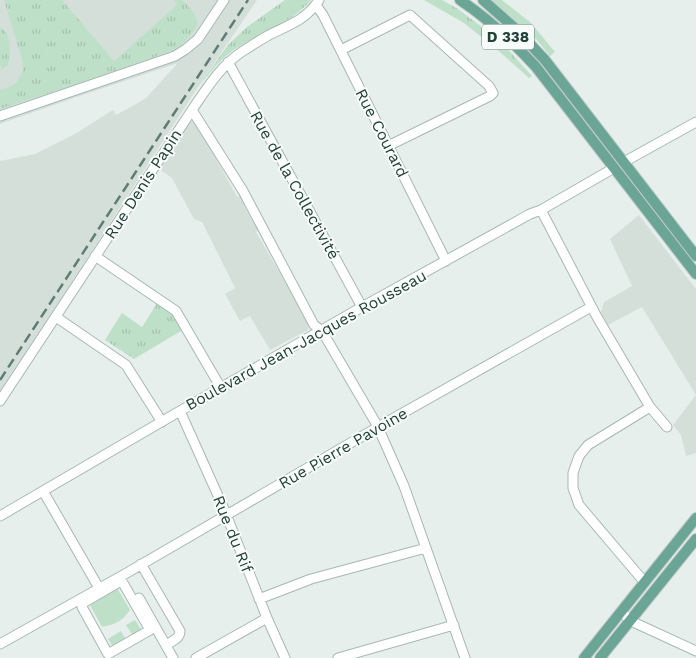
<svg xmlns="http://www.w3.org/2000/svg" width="696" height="658" font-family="'Work Sans',sans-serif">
  <defs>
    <pattern id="grass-tufts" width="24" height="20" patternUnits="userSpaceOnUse" patternTransform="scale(1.25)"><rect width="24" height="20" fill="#bfe0c8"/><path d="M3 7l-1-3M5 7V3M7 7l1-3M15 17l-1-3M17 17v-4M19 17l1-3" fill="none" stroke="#a4c1ad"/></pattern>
  </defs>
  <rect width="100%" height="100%" fill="#e6efeb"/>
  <path fill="#d4dfda" d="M0,0h257l-59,87 -198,306v-232l35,-7 40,-20 38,-24 3,5 22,-12 8,-5 32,-35 -110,37 -68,24z
    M190,122h6l20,34 -1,1 22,40 3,-1 5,8 -1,2 9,16h2l4,8 -3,2 35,60 18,33 -1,5 -38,20 -20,-34 -10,5 -15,-27 10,-6 -33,-66 -8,-3 -22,-41 -13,-9z
    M639,215l57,74v164l-10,3 -5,-21 -8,-10 23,-30 -54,-88 -34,18 -7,-13 3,-10 28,-16 -22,-47z"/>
  <path fill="url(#grass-tufts)" d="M4,0h58l52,61 63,-56 -3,-5h8c5,5 14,13 15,20 3,9 -14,23 -21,29l-81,29 -95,31v-19l11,-4 6,-4 6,-12 -1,-11z
    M285,0h26c-20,25 -59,35 -84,55 -11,9 -20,22 -29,32l30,-42 19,-18z
    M424,0h18l16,9 20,15 25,20 29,32 -3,2 -28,-25 -37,-30z
    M492,0h10l29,23 24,29 -5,4 -13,-16z
    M0,27c13,8 10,25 8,38l-6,5 -2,-5z
    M159,300l17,11 10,17 -52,31 -29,-19 17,-27 20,14z"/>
  <path fill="#bfe0c8" d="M117,588l13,22c-8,11 -14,14 -28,17l-12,-22z
    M135,620l7,11 -9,5 -7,-11z
    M121,631l5,9 -13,7 -5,-8z"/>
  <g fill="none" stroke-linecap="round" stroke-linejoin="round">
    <defs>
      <path id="minor" d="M316,5l7,10 123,246
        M341,50l69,-35 79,71 4,7 -3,3 -102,50
        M228,62l134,245
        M192,110l51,81 71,134 8,6 55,94 27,61 61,172
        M0,116l175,-60 11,-7 12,-10 26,-39
        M624,162l72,-40
        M541,210l56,107 53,90 17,20
        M95,256l81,55 45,77
        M56,317l70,48 36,57
        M0,401l192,-291c15,-22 28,-44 51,-59 8,-5 17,-11 26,-16 20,-10 37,-15 50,-35
        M180,411l44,98 43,109 18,40
        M43,491l56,97
        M0,516l180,-105 182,-104 168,-93 11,-4 73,-42
        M141,564l39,67c0,8 -8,10 -14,14
        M119,582l4,1 27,47 -42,24 -26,-47 1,-4z
        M645,582l-4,-4 -62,-73 -6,-17v-15l6,-17 9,-11 62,-38
        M139,598l34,60
        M259,599l52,-20 115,-31
        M621,612l12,10 63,29
        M0,644l125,-70 253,-147 213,-120
        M196,658l71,-40
        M338,658l116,-33"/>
      <path id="major" d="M460,0c29,19 53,42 76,67l160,207
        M483,0l34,30 28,30 151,196
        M584,658l112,-140
        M600,658l96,-119"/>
    </defs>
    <use href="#minor" stroke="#a8b8b2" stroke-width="11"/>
    <use href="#major" stroke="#c2cac8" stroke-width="12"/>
    <use href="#minor" stroke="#fff" stroke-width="9"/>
    <use href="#major" stroke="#6aa596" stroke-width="10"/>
    <path stroke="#5f7d75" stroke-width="2.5" stroke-dasharray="10 5" stroke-linecap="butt" d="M0,380l248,-380"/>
  </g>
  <g text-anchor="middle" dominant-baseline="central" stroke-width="4" stroke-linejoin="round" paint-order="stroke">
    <rect fill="#f7fbf9" stroke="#637a73" stroke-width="1" x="482" y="24.5" width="52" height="25" rx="4"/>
    <g font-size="15" font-weight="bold" fill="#24423a">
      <text x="508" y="37">D 338</text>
    </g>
    <g font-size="16" fill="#24423a" stroke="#f7fbf9">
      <text transform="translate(382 133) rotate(63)">Rue Courard</text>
      <text transform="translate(143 184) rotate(-57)">Rue Denis Papin</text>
      <text transform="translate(295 185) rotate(61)">Rue de la Collectivité</text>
      <text transform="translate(306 340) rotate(-29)">Boulevard Jean-Jacques Rousseau</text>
      <text transform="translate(343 448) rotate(-30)">Rue Pierre Pavoine</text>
      <text transform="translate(233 534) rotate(68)">Rue du Rif</text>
    </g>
  </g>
</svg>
